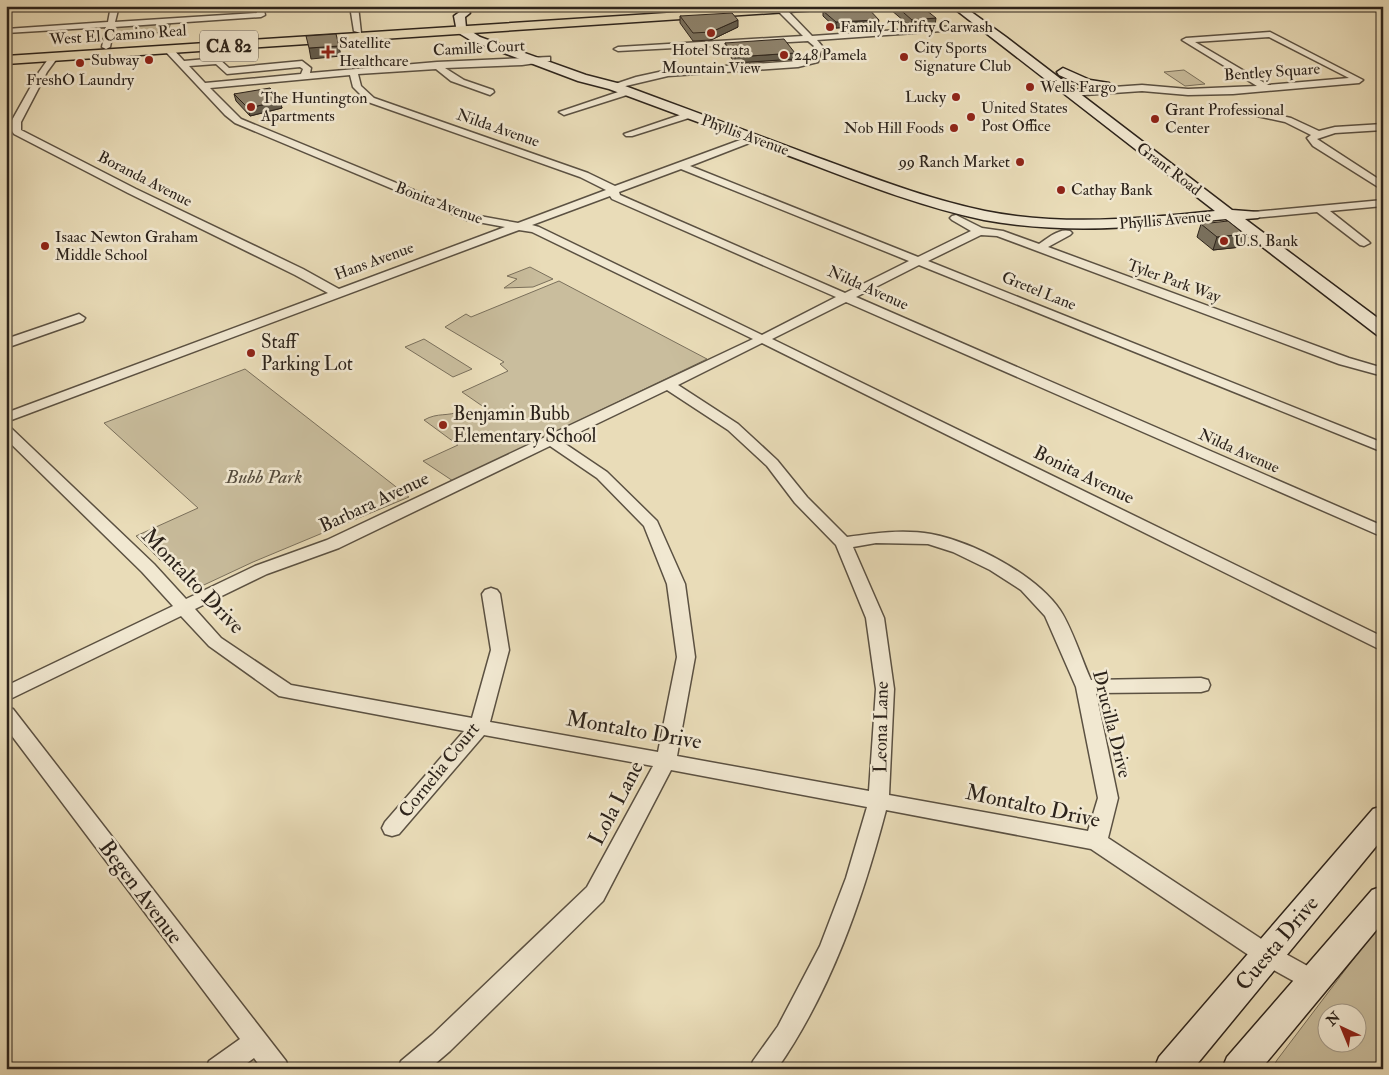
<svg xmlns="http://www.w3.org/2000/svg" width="1389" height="1075" font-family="'IM FELL Double Pica',serif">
  <rect width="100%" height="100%" fill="#e9dcb8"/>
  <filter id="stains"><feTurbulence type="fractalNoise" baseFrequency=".004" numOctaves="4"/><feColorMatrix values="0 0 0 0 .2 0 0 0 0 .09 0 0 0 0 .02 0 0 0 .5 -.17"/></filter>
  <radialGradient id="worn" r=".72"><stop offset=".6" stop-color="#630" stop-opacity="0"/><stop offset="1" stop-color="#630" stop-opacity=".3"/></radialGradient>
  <path fill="#c9bd9d" stroke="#7a705c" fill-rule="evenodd" d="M171,22l-3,10 -54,4 1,-11z
    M1184,70l21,14 -20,2 -21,-14z
    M530,267l23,12 -20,8 -29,1 13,-9 -10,-3z
    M559,281l148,78 -254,122 -30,-20 35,-16 -34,-25c14,-8 24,-3 36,-9l14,8 17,-7 -29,-20 46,-21 -8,-7 4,-2 -59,-35 21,-13 5,3z
    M424,339l48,30 -19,8 -48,-30z
    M245,369l164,128 -156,65 -62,29 -55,-55 62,-28 -94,-85z
    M1383,920v149h-111l5,-9zM1326,1012h30v30h-30z"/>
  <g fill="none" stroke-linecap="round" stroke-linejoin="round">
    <defs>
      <path id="street" d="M6,6h35l-4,2 -31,2z
        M111,6h8l-4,16 142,-9 -2,-7h8l2,9 -4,2 -147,10 -4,20 -4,2 -4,-2 4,-20 -100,6v-4l102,-7z
        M350,6h8l3,27 -7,-2z
        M779,8h6l27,28 172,-12 4,2 -4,2 -167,12 5,6 -4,16 -20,5 -130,9 -55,13 -4,-3 27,-9 32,-7 130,-9 13,-3 3,-12 -6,-5 -190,10 -4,-2 4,-2 185,-11 -24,-24z
        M1270,32l93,48 -4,3 -126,11 -45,1 -46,-4 -72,5 -5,-3 5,-3 72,-5 46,4 69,-3 -75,-46 4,-2zM1269,37l80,41 -81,7 -73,-43z
        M166,48h6l12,13 34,-3 11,10 73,-7 9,7 -1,5 127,-11 113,-5v4l-28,4 -77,3 19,12 29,10 1,2 -4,3 -39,-14 -15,-12 -78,5 3,12 13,12 214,75 27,13 136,-50h6v4l-67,26 228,91 53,-26 -19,-11 -2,-2 2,-2 4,-1 26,13 21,3 36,13c9,-6 20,-16 31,-13l2,2 -2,2 -22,12 301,111 34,10v8l-44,-12 -342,-128 -16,-1 -53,26 455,182v9l-464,-187 -63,32 527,229v11l-537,-235 -74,37 611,298v14l-621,-308 -84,42 60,39 39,36 30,37 40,40c26,-4 57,-8 84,-3 42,8 104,40 129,76 12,18 22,50 31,70l110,-2 7,2 2,5 -2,5 -7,2 -105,1 22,105 -10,40 167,110 47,26 4,7 -4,7 -8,3 -8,-3 -47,-26 -168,-113 -205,-39c-24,91 -55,181 -109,259h-27l3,-8 25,-35 42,-80 26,-68 21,-71 -196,-37 -68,131 -153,150 -21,18h-31l3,-8 31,-26 155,-148 66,-121 -169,-31 -85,99 -7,2 -7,-2 -3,-6 3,-6 79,-91 -185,-35 -70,-50 -28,-30 -175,85v-15l167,-80 -31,-34 -136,-133v-12l5,1 143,136 32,35 69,-33 72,-26 426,-201 -221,-107 -13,-2 -513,192v-9l322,-120 -33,-18 -167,-82 -114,-59 -4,-6 1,-6 28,-50 12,-17 7,2 -11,15 -26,50v8l115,59 167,80 36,20 166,-62 -38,-7 -232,-97 -10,-8 -59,-63zM216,64l11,10 73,-7 3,2 -2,5 -96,9 -16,-17zM350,75l3,12 15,15 212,75 26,13 -88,33 -44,-8 -233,-96 -31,-31zM681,169l228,92 -64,32 -225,-98 -1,-3zM610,196l2,3 224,98 -74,38 -223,-108 -7,-2zM667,390l61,40 39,36 28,37 41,42 30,73 10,71 -7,102 -192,-35 18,-99 -10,-73 -28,-63 -50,-49 -46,-31zM550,446l47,32 47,48 23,58 10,73 -19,95 -168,-30 19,-72 -9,-56 -3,-4 -6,-2 -6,2 -3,4 9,56 -19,68 -181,-33 -70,-47 -26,-29 72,-35 72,-26zM876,543l52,1 25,8 37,18 31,20 24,26 31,71 22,111 -10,33 -199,-36 5,-106 -10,-71 -31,-71z
        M627,89l4,3 -1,2 -63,20 -3,1 -5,-3z
        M1260,111l31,7 28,13 16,-4 48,-3v6l-48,3 -18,6 66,43v8l-70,-44 -6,-8 4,-3 -26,-13 -28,-6v-4z
        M689,112l5,3 -2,2 -60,19h-6l-2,-2z
        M1383,200v6l-53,5 38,30 2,2 -6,3 -4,-1 -43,-33 -64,6 -5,-3 5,-3z
        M79,314l6,4 -2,3 -77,27v-9z
        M6,707l7,2 273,352 3,8h-27l-8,-11 -15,11h-33l3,-8 31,-22 -234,-311z"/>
      <path id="secondary" d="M951,6h12l43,31 226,173 26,2 3,3 -3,3 -13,1 138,103v14l-6,-1 -151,-116c-81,8 -161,16 -242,1 -58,-12 -118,-35 -173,-56 -67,-25 -135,-50 -202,-75l-31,-8 -106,-40 -15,-9 -3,-16 7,-5h8l1,2 -5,4 1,11 14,9 106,38 31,8c67,25 133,49 199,74 55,20 111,42 169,54 76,15 154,8 230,0z
        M1063,68l27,12 19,3 2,3 -6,4 -22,-4 -24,-11 -2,-3z
        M1383,806v32l-190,231h-39l5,-12 214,-248z
        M1383,886v36l-122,147h-39l5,-12 145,-167z"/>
      <path id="primary" d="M774,6h64l-6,3 -826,55v-8z"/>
    </defs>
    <use href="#street" stroke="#5b5142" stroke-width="3"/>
    <use href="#secondary" stroke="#2c231b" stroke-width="3"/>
    <use href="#primary" stroke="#2c231b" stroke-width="3"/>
    <use href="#street" fill="#f1e8d1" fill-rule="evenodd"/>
    <use href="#secondary" fill="#f1e8d1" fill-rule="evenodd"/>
    <use href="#primary" fill="#e9dcb8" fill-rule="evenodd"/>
  </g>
  <path fill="#7a715e" stroke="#2c231b" d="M891,6h30l14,20 -24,1 -20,-17z
    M846,7l32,18 -42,3 -13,-12v-5l22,-2z
    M680,16l58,11 -27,13 -18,1 -13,-18z
    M725,43l70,10v6l-60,4 -10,-14z
    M234,94l46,7 2,7 -32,8 -14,-15z
    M1201,224l40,23 -28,3 -16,-13z"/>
  <path fill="#635c4c" stroke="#2c231b" d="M936,18l-1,8 -24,1 1,-7z
    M738,20v7l-27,13v-8z
    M879,20l-1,5 -42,3v-6z
    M339,46l2,10 -30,3 -2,-11z
    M795,53v6l-60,4v-6z
    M280,101l2,7 -32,8 -2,-8z
    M1244,234l-3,13 -28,3 4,-13z"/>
  <path fill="#8e836d" stroke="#2c231b" d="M866,6l13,14 -43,2 -13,-11 24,-2 -1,-2z
    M896,6h25l15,12 -24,2z
    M732,13l6,7 -27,12 -18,1 -13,-17z
    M336,34l3,12 -30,2 -3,-12z
    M784,39l11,14 -60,4 -10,-14z
    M270,88l10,13 -32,7 -14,-14z
    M1228,221l16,13 -27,3 -16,-13z"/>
  <g fill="#8f2418" stroke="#f1e8d1" stroke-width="2">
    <circle cx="830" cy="27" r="5"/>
    <circle cx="711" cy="33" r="5"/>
    <path d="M325.5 44.5h5v5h5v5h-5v5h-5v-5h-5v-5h5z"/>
    <circle cx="784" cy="55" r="5"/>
    <circle cx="904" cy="57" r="5"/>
    <circle cx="149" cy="60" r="5"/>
    <circle cx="80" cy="63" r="5"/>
    <circle cx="1030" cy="87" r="5"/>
    <circle cx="956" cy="97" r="5"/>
    <circle cx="251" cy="107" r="5"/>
    <circle cx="971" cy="117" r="5"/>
    <circle cx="1155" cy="119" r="5"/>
    <circle cx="954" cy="128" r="5"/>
    <circle cx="1020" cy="162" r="5"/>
    <circle cx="1061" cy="190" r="5"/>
    <circle cx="1224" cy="241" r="5"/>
    <circle cx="45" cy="246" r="5"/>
    <circle cx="251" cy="353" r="5"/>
    <circle cx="443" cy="425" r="5"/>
  </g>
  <g text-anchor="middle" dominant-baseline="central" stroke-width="5" stroke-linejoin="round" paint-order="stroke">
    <g font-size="16" fill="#2c231b" stroke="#f1e8d1" text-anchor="start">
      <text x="840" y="27">Family Thrifty Carwash</text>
      <text x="339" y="43">Satellite<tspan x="339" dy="18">Healthcare</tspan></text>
      <text x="914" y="48">City Sports<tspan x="914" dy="18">Signature Club</tspan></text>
      <text x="711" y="50" text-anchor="middle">Hotel Strata<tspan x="711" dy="18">Mountain View</tspan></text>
      <text x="794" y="55">248 Pamela</text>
      <text x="139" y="60" text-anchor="end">Subway</text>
      <text x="80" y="80" text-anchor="middle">FreshO Laundry</text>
      <text x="1040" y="87">Wells Fargo</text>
      <text x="946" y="97" text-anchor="end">Lucky</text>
      <text x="261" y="98">The Huntington<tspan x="261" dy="18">Apartments</tspan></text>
      <text x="981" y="108">United States<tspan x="981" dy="18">Post Office</tspan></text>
      <text x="1165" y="110">Grant Professional<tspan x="1165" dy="18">Center</tspan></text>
      <text x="944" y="128" text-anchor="end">Nob Hill Foods</text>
      <text x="1010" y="162" text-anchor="end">99 Ranch Market</text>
      <text x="1071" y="190">Cathay Bank</text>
      <text x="55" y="237">Isaac Newton Graham<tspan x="55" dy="18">Middle School</tspan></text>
      <text x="1234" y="241">U.S. Bank</text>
    </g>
    <g font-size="16" fill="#2c231b" stroke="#f1e8d1">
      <text transform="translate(118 35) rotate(-4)">West El Camino Real</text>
      <text transform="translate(479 48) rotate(-3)">Camille Court</text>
      <text transform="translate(1272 72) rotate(-4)">Bentley Square</text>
      <text transform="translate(498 128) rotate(19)">Nilda Avenue</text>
      <text transform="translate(745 135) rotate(20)">Phyllis Avenue</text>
      <text transform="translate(1169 169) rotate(37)">Grant Road</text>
      <text transform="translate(145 179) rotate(27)">Boranda Avenue</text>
      <text transform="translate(439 203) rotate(21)">Bonita Avenue</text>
      <text transform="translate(1165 220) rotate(-5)">Phyllis Avenue</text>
      <text transform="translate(374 261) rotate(-20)">Hans Avenue</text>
      <text transform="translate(1174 281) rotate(20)">Tyler Park Way</text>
      <text transform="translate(868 288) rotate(24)">Nilda Avenue</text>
      <text transform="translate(1039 291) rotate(22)">Gretel Lane</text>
      <text transform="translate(1239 451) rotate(24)">Nilda Avenue</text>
    </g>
    <rect fill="#f1e8d1" stroke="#675e52" stroke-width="1" x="200" y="30.5" width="58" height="31" rx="4"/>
    <g font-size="18" font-weight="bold" fill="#2c231b">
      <text x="229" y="46">CA 82</text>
    </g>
    <g font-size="19" fill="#2c231b" stroke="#f1e8d1" text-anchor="start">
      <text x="261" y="342">Staff<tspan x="261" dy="22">Parking Lot</tspan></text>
      <text x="453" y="414">Benjamin Bubb<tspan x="453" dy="22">Elementary School</tspan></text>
    </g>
    <g font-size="19" fill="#2c231b" stroke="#f1e8d1">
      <text transform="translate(1084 475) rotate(26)">Bonita Avenue</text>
      <text transform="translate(374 502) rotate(-25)">Barbara Avenue</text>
      <text transform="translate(1112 724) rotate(76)">Drucilla Drive</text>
      <text transform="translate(881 727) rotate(-89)">Leona Lane</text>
      <text transform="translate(439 770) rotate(-51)">Cornelia Court</text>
    </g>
    <g font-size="19" font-style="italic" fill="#534a3c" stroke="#f1e8d1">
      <text x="264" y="477">Bubb Park</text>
    </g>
    <g font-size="22" fill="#2c231b" stroke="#f1e8d1">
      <text transform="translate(193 581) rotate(46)">Montalto Drive</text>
      <text transform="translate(634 730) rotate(10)">Montalto Drive</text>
      <text transform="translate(616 803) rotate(-62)">Lola Lane</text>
      <text transform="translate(1033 806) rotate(12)">Montalto Drive</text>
      <text transform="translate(141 892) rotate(53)">Begen Avenue</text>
      <text transform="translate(1277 943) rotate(-50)">Cuesta Drive</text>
    </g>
  </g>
  <rect width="1389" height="1075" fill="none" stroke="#e9dcb8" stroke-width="25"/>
  <rect x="8" y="8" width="1374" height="1060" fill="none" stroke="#2c231b" stroke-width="2.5"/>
  <rect x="12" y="12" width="1364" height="1050" fill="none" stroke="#2c231b"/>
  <g transform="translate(1342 1028) rotate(316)"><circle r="24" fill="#f1e8d1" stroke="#a29988"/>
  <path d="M0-4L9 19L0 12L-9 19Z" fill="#8f2418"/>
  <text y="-8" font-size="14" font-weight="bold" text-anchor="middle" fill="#2c231b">N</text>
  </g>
  <rect width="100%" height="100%" filter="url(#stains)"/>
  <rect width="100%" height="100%" fill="url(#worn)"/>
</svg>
